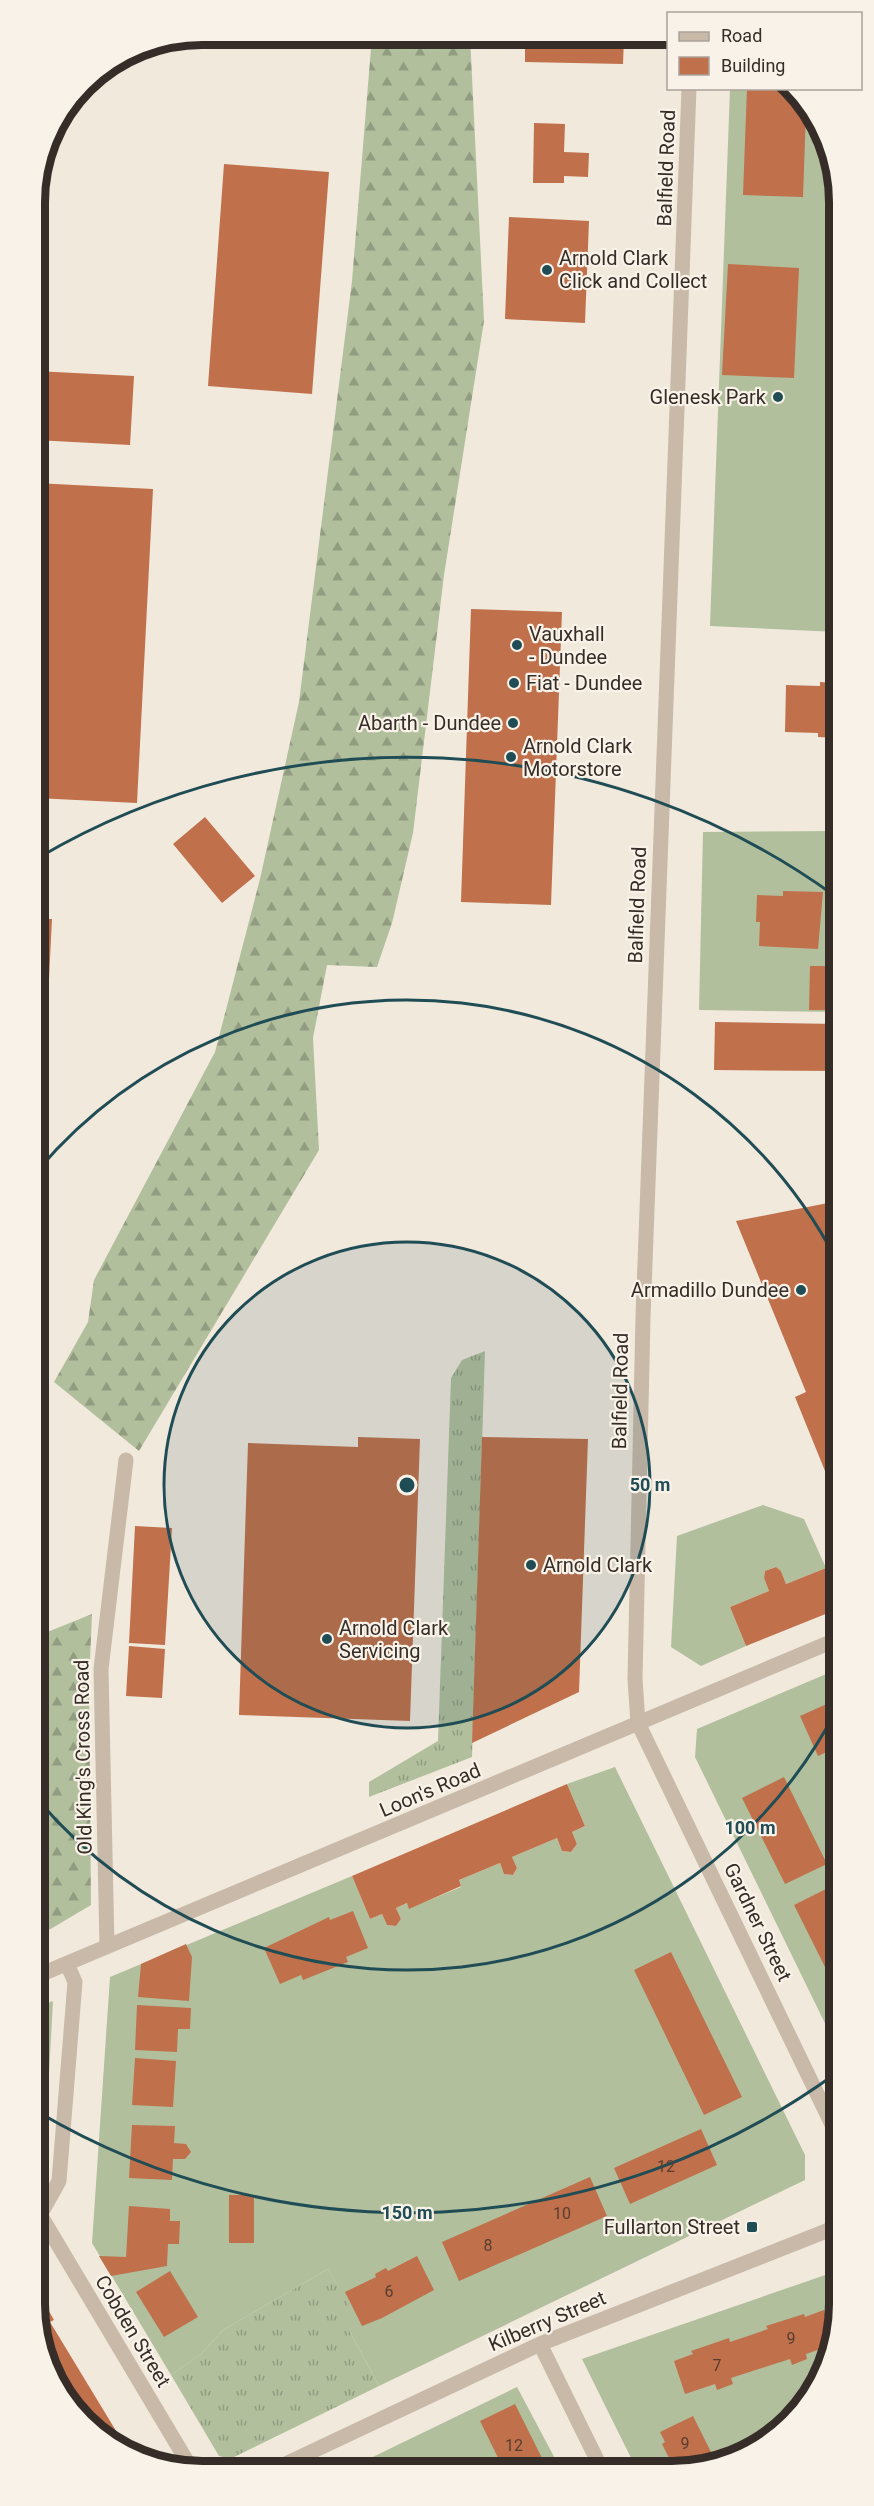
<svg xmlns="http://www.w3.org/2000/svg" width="874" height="2506" font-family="Roboto,sans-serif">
  <defs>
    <pattern id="grass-tufts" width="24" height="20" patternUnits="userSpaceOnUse" patternTransform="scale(1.5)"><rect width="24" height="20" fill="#b1bf9d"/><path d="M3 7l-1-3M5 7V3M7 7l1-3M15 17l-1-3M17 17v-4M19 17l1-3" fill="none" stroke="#919c80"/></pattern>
    <pattern id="forest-firs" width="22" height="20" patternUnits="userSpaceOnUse" patternTransform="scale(1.5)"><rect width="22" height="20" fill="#b1bf9d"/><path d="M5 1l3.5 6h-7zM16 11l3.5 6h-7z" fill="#919c80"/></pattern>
  </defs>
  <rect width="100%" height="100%" fill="#f1e9dc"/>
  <path fill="url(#grass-tufts)" d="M485,1351l-13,406 -103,40v-15l69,-41 13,-363 11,-18z
    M53,2001l-7,128 -8,6 -1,-128z
    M328,2269l32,55 -11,6 30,56 -149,73 -11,-3 -48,-81 30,-21 22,-24z"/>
  <path fill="url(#forest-firs)" d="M372,36h98l14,285 -40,254 -31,258 -21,90 -15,44 -50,-2 -14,73 6,112 -180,301 -85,-69 34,-60 6,-42 121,-228 45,-173 39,-177 53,-421z
    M92,1614l-3,70 2,221 -54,32v-305l8,1z"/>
  <path fill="#b1bf9d" d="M730,89h63l43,80 1,463 -127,-6z
    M837,831v181l-138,-2 4,-178z
    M763,1505l41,14 22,49 -40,16 -5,-13 -5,-4 -11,4 -1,7 5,13 -39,16 16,39 -45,20 -30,-19 6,-111z
    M838,1669l1,383 -144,-295 2,-28z
    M615,1767l190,388v25l-426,206 -30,-56 10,-6 -31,-55 -105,61 -22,24 -30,21 -79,-132 18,-266 242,-101 18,43 12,-5 5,11 9,1 5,-7 -5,-11 11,-5 3,5 51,-21 -2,-7 41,-17 4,11 9,1 4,-7 -5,-11 45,-19 5,13 9,1 6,-8 -5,-12 13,-6 -18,-42z
    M834,2272l5,1c0,31 1,67 -13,96 -22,48 -68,88 -120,99 -22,4 -48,0 -70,0l-54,-109z
    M517,2387l43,81h-210z"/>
  <path fill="#c0704b" d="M525,37h99l-1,27 -98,-2z
    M747,88h44l15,24 -3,85 -60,-2z
    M534,123l31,1 -1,28 25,1 -1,24 -24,-1v7h-31z
    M224,164l105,8 -17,222 -104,-8z
    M509,217l80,4 -4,102 -80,-4z
    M728,264l71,4 -5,110 -72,-3z
    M35,371l99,5 -4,69 -95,-5z
    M35,483l118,6 -16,314 -101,-5z
    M471,609l91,3 -11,293 -90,-3z
    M820,682l17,1v55l-19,-1v-4l-33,-1 1,-47 34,1z
    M205,817l50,59 -33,27 -49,-59z
    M783,891l40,1 -5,57 -59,-3 1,-24h-4l1,-27 26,1z
    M36,919h16l-12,240h-4z
    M810,966h27v44h-28z
    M715,1022l122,2v47l-123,-1z
    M838,1201v265l-13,5 -30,-74 11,-5 -70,-171z
    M358,1437l62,2 -10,282 -171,-6 9,-272 110,4z
    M482,1437l106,2 -9,253 -107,51z
    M135,1526l37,2 -7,117 -36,-2z
    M776,1567l5,4 5,13 40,-16 12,29v12l-92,37 -16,-39 39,-16 -5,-13 1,-7z
    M129,1646l36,3 -3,49 -36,-2z
    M838,1699v48l-20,9 -18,-40z
    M784,1777l43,87 -42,20 -43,-86z
    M567,1784l18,42 -13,6 5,12 -6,8 -9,-1 -5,-13 -45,19 5,11 -4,7 -9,-1 -4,-11 -41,17 2,6 -52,23 -2,-6 -11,5 5,11 -5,7 -9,-1 -5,-11 -12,5 -18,-43z
    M836,1884l3,6 -2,101 -43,-86z
    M353,1911l15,37 -22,9 2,5 -45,18 -2,-5 -21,9 -16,-36 65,-31 1,3z
    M186,1944l6,13 -3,44 -51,-4 3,-33z
    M671,1952l71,145 -38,18 -70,-145z
    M137,2005l54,3 -1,21h-12l-1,23 -42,-2z
    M135,2058l41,3 -3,46 -41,-2z
    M132,2125l43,1 -1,17 12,1 5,8 -6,7h-12l-1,21 -43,-2z
    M701,2129l16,36 -87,39 -16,-36z
    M590,2177l17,39 -148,65 -17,-39z
    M229,2195h25v48h-25z
    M129,2206l41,3v12h10l-1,23h-11l-1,22 -56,10 -12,-20 27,1z
    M417,2256l17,34 -52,28 -20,8 -17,-34 31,-15 -1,-3 11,-6 2,3z
    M170,2271l28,46 -34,20 -28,-45z
    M38,2292l16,28 -4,2 74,122 -40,-21 -46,-86z
    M824,2310l9,30 -1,5 -26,9 1,5 -15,6 -2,-6 -59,19 2,6 -16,6 -2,-6 -30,10 -11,-33 19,-7 -2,-3 38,-13 1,4 18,-6 20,-7 -2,-3 38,-12 1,3z
    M515,2404l32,64h-44l-23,-47z
    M693,2416l24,48 -12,4h-31l-12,-24 3,-2 -5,-10z"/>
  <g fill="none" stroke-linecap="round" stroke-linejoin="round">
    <path stroke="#c8b9a8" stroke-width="15" d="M689,88l-46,1229 -8,362 3,44 201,416
      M107,1946l-6,-277 25,-209
      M38,2211l153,257
      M40,2215l19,-34 16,-199 -8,-18
      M540,2344l61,124
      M277,2468l263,-124 299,-118"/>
    <path stroke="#c8b9a8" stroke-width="15" d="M37,1976l801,-337"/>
  </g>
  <circle cx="407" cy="1485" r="243" fill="#204d55" fill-opacity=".12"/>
  <g fill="none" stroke="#204d55" stroke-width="3">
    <circle cx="407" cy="1485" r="243"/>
    <path d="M837 1709A485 485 0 0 1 38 1800M38 1170A485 485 0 0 1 837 1261"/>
    <path d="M835 2074A728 728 0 0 1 38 2112M38 858A728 728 0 0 1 835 896"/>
  </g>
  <g fill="#204d55" stroke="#f9f2e8" stroke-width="2">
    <circle cx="547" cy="270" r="6"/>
    <circle cx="778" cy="397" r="6"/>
    <circle cx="517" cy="645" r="6"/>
    <circle cx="514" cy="683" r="6"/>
    <circle cx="513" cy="723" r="6"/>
    <circle cx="511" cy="757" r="6"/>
    <circle cx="801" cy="1290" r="6"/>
    <circle cx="531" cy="1565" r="6"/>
    <circle cx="327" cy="1639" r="6"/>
    <rect x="746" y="2221" width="12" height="12" rx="3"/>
  </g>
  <g text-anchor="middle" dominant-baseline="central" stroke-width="4.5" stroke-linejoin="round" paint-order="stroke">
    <g font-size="16" fill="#583e31">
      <text x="666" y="2166">12</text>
      <text x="562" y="2213">10</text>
      <text x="488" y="2245">8</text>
      <text x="389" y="2291">6</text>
      <text x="791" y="2338">9</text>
      <text x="717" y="2365">7</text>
      <text x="685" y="2443">9</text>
      <text x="514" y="2445">12</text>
    </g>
    <g font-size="20" fill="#362d28" stroke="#f9f2e8">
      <text transform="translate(666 168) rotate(-88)">Balfield Road</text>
      <text transform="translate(637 905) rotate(-88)">Balfield Road</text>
      <text transform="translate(620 1391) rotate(-89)">Balfield Road</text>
      <text transform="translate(83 1757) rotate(-91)">Old King's Cross Road</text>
      <text transform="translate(430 1790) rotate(-23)">Loon's Road</text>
      <text transform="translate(758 1922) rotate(64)">Gardner Street</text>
      <text transform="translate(547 2321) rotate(-23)">Kilberry Street</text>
      <text transform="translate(133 2331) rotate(59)">Cobden Street</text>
    </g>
    <g font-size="20" fill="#362d28" stroke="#f9f2e8" text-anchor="start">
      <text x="559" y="258">Arnold Clark<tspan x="559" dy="23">Click and Collect</tspan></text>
      <text x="766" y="397" text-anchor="end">Glenesk Park</text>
      <text x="529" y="634">Vauxhall<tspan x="529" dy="23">- Dundee</tspan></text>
      <text x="526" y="683">Fiat - Dundee</text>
      <text x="501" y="723" text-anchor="end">Abarth - Dundee</text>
      <text x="523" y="746">Arnold Clark<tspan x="523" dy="23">Motorstore</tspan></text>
      <text x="789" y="1290" text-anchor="end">Armadillo Dundee</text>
      <text x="543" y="1565">Arnold Clark</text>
      <text x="339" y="1628">Arnold Clark<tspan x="339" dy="23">Servicing</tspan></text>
      <text x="740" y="2227" text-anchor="end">Fullarton Street</text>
    </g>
  </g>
  <path d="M0 0H874V2506H0ZM202 45H672A157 157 0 0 1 829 202V2304A157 157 0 0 1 672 2461H202A157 157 0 0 1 45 2304V202A157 157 0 0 1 202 45Z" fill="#f9f2e8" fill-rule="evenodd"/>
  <path fill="none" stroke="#362d28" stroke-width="8" d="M202 45H672A157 157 0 0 1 829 202V2304A157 157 0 0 1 672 2461H202A157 157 0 0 1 45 2304V202A157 157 0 0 1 202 45Z"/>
  <circle cx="407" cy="1485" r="9" fill="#204d55" stroke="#f9f2e8" stroke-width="3"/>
  <g font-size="18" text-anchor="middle" font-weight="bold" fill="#204d55" stroke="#f9f2e8" stroke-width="4.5" stroke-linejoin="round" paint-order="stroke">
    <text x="650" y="1491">50 m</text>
    <text x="750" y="1834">100 m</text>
    <text x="407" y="2219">150 m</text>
  </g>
  <rect x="667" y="12" width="195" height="78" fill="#f9f2e8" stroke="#aba39b" stroke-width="1.5"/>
  <rect x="679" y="32" width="30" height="9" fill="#c8b9a8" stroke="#aba39b" stroke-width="1.5"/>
  <text x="721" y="42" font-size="18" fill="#362d28">Road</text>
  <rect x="679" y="57" width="30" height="18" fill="#c0704b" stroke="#aba39b" stroke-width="1.5"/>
  <text x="721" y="72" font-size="18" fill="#362d28">Building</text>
</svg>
